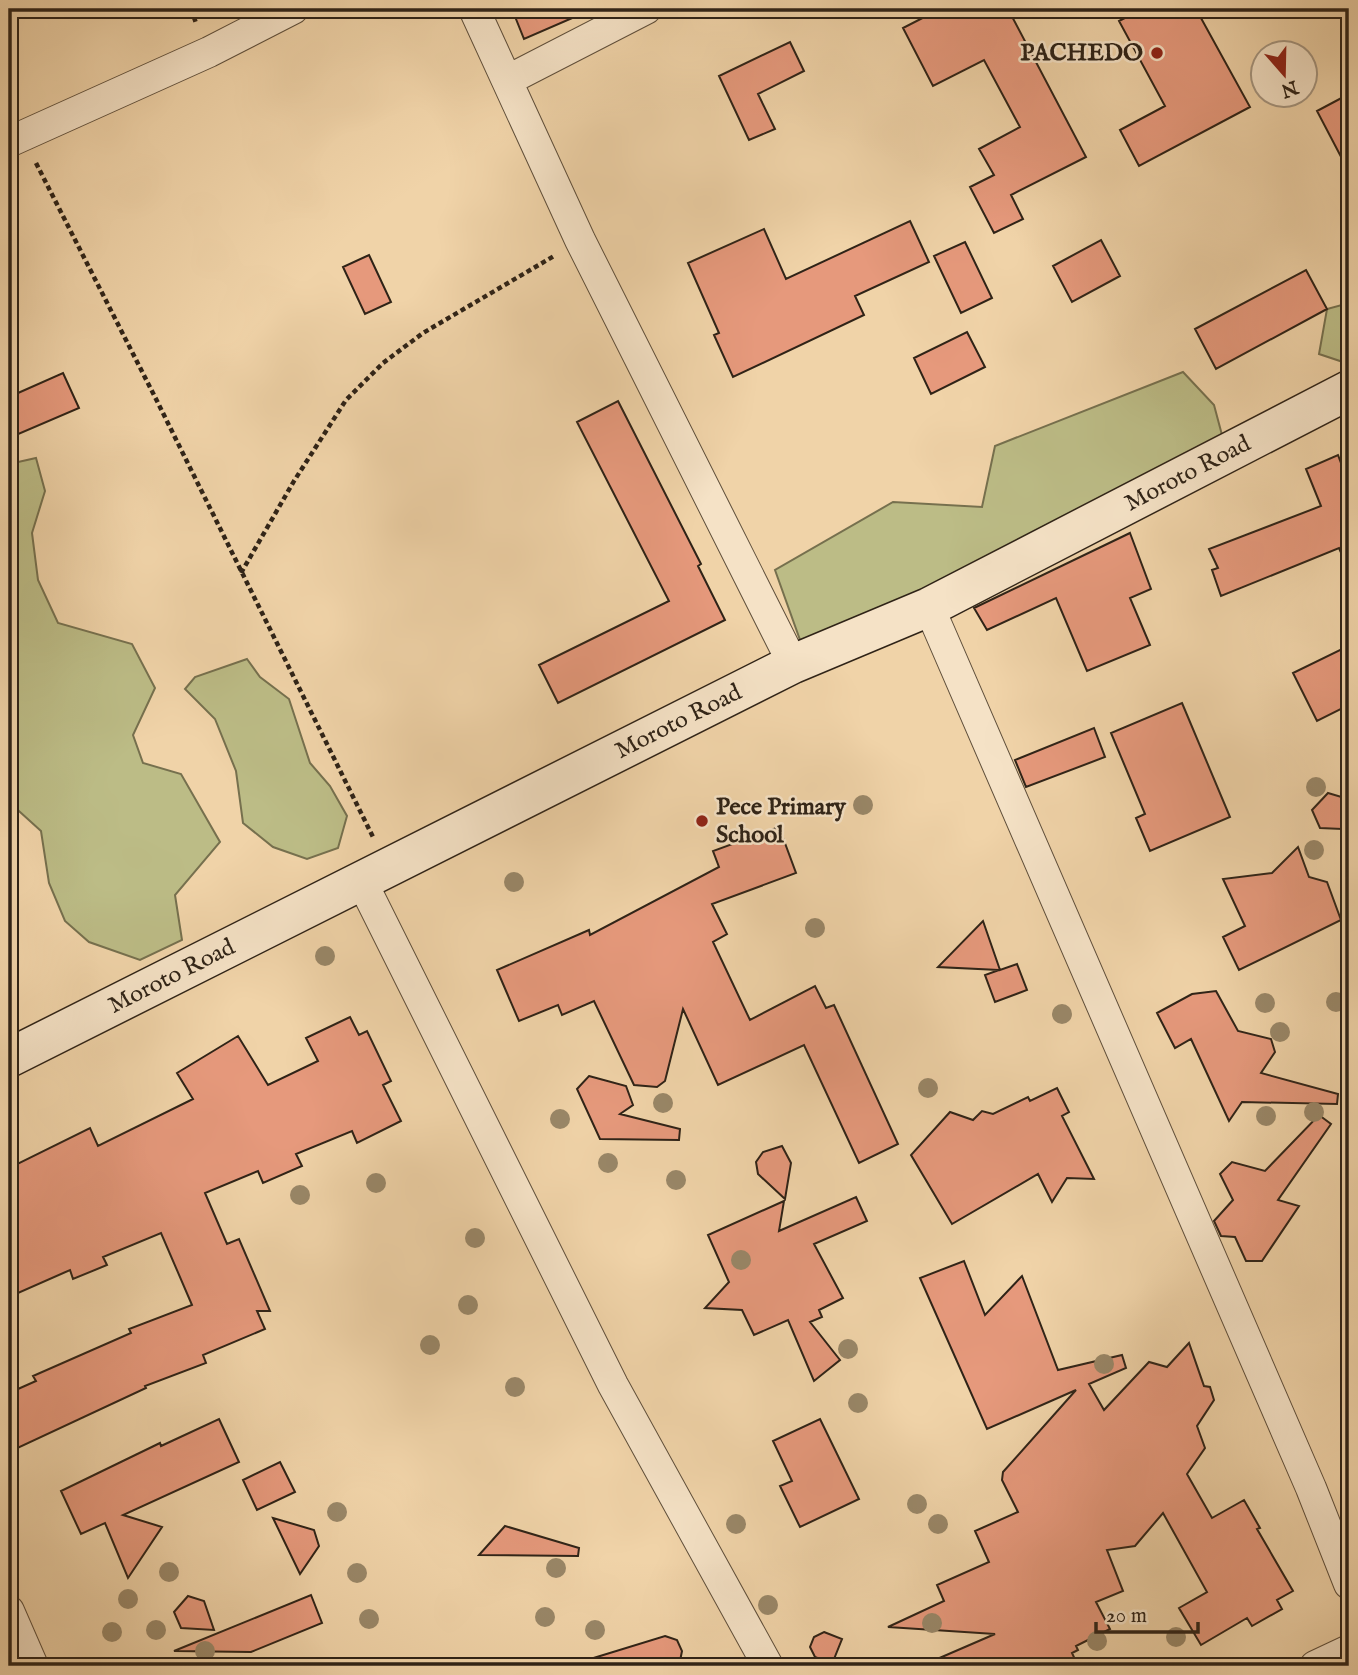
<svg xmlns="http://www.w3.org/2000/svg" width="1358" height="1675" font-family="'IM FELL English',serif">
  <rect width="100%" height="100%" fill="#f0d3a8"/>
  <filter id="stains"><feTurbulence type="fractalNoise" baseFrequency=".00286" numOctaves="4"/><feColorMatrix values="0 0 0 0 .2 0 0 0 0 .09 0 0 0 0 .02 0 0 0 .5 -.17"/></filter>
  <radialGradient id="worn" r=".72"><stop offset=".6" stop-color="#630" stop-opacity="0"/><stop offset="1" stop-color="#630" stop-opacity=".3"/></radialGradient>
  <path fill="#bcbc86" stroke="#76704e" stroke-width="2" d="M1349,303v61l-30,-10 8,-45z
    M1183,372l31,33 12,45 -422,201 -29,-81 118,-68 89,5 13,-61z
    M36,458l9,33 -13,42 6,47 20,43 74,21 23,44 -22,47 10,28 38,11 39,68 -45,53 7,45 -42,20 -51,-18 -24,-21 -16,-38 -8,-52 -32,-29v-338z
    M247,659l13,18 29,22 21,64 20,23 17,30 -9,32 -31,11 -34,-12 -30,-24 -7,-52 -21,-52 -30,-30 10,-12z"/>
  <path fill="#e6997c" stroke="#2f2317" stroke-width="2" d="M512,9h81l-69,30z
    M940,9h68l78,148 -75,38 12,24 -29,14 -24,-46 24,-12 -15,-26 41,-22 -36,-67 -51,26 -30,-58z
    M1142,9h54l54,98 -111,59 -19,-36 45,-24 -46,-85z
    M790,42l14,29 -46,23 17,35 -26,11 -30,-64z
    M1349,94v78l-32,-61z
    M910,221l19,41 -74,34 9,19 -131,62 -19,-42 5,-2 -31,-70 76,-34 22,50z
    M1101,240l19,36 -48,26 -19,-36z
    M965,242l27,56 -31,15 -27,-57z
    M369,255l22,47 -26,12 -22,-47z
    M1306,270l21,39 -111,60 -21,-40z
    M967,332l18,35 -54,27 -17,-36z
    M63,373l16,35 -70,30v-41z
    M618,401l83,163 -3,2 27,54 -167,83 -19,-38 130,-64 -92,-179z
    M1338,455l3,8 8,-4v112l-10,-23 -118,48 -9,-26 6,-2 -9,-19 112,-43 -15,-37z
    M1130,533l21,56 -21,9 20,47 -63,26 -31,-73 -69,32 -13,-22z
    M1342,649l7,15v41l-32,16 -24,-48z
    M1182,703l48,114 -80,34 -14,-33 9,-4 -34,-81z
    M1094,728l11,29 -79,30 -11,-27z
    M1328,793l17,5 4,19 -7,12 -22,-1 -8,-18z
    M779,827l17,46 -84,31 15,30 -14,8 37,78 65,-34 11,22 8,-3 64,139 -39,19 -55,-118 -86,40 -35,-76 -18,72 -8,6 -23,-2 -40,-84 -32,14 -4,-10 -39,16 -22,-51 92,-40 1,5 129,-68 -6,-16z
    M1298,847l11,30 18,5 14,38 -102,50 -16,-33 22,-11 -22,-47 49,-6z
    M983,921l17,49 17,-6 10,26 -32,12 -10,-27 14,-5 -61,-3z
    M1216,991l22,40 33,8 4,13 -14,21 77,21 -1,10 -95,-2 -13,19 -38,-82 -16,9 -18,-35 35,-19z
    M350,1017l9,18 8,-4 24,50 -8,4 18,36 -44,22 -5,-12 -56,23 6,12 -39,17 -5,-12 -53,22 22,51 12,-5 31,72h-13l8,18 -62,26 3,8 -61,23 1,2 -137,64v-59l27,-12 -3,-5 98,-43 -2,-4 63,-24 -31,-72 -58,24 4,8 -34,14 -3,-9 -61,27v-129l81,-40 8,18 95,-47 -16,-26 61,-37 30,49 50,-24 -12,-23z
    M589,1076l37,10 7,19 -13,9 60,15 -1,11 -79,-1 -23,-50z
    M1057,1088l12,24 -7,4 32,63 -27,-1 -15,24 -14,-28 -86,50 -41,-69 39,-43 23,8 9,-9 11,3 35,-17 2,4z
    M1319,1115l12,9 -53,76 21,6 -37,55h-16l-11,-24 -14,-1 -7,-15 19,-21 -13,-26 12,-12 33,9z
    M782,1146l9,17 -6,36 -27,-25 -2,-12 7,-10z
    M856,1197l11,24 -53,23 29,54 -24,12 3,7 -12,5 30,38 -26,21 -26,-61 -34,15 -12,-25 -37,-2 24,-26 -21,-47 76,-34 -5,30z
    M964,1261l21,54 37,-39 36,94 64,-15 4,13 -37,16 15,26 45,-48 18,5 22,-24 15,43 6,1 4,13 -17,26 8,22 -18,26 25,44 32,-18 16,28 -3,1 36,62 -16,9 5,9 -30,17 -5,-8 -46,27 -22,-37 28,-16 -44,-79 -28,33 -28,4 16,41 -27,11 14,27 -34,17 2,4 -6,3 6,13h-157l74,-32 -107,-7 56,-26 -7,-16 52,-23 -14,-31 43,-19 -16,-32 1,-8 73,-82 -89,39 -67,-151z
    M219,1419l20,43 -116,53 39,12 -34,51 -23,-55 -24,11 -20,-43 99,-48 1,3z
    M820,1419l39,80 -59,28 -20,-41 12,-5 -19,-40z
    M280,1462l15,30 -38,18 -14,-30z
    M273,1518l41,12 5,16 -19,28z
    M505,1526l74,22 -1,8 -99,-1z
    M311,1595l11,28 -71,29 -77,-1z
    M188,1596l16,5 10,29 -33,-2 -7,-16z
    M824,1632l18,7 -10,25 -17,-7 -5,-10 4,-10z
    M665,1636l12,4 5,11 -3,15h-91l-1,-6z"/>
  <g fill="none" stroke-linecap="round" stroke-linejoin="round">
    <defs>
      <path id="street" d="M474,9l106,231 213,424
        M508,80l138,-71
        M9,142l200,-90 84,-43
        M929,607l382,881 38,96
        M362,882l251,503 155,281
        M9,1611l24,55
        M1315,1666l34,-16"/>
      <g id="secondary">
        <path id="s1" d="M9,1058l784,-394 136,-57 420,-217"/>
      </g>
    </defs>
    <use href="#street" stroke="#5f4f3b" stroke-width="32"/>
    <use href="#secondary" stroke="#2f2317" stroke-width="41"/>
    <path stroke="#2f2317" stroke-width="4.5" stroke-dasharray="5 3.5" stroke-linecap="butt" d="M191,9l5,14
      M36,163l120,236 217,438
      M241,573l53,-92 52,-81 37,-37 40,-30 131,-77"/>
    <use href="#street" stroke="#f5e2c6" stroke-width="30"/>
    <use href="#secondary" stroke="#f5e2c6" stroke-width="38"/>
  </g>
  <g fill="#998768">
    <circle cx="1316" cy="787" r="10"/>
    <circle cx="863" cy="805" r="10"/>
    <circle cx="1314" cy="850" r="10"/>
    <circle cx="514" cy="882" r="10"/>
    <circle cx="815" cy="928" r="10"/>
    <circle cx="325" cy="956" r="10"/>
    <circle cx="1336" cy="1002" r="10"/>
    <circle cx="1265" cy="1003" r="10"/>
    <circle cx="1062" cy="1014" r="10"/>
    <circle cx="1280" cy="1032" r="10"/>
    <circle cx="928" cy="1088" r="10"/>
    <circle cx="663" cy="1103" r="10"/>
    <circle cx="1314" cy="1112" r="10"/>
    <circle cx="1266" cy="1116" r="10"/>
    <circle cx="560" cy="1119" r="10"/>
    <circle cx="608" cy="1163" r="10"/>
    <circle cx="676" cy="1180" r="10"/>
    <circle cx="376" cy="1183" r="10"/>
    <circle cx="300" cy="1195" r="10"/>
    <circle cx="475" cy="1238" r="10"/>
    <circle cx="741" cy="1260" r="10"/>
    <circle cx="468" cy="1305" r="10"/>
    <circle cx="430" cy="1345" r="10"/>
    <circle cx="848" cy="1349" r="10"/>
    <circle cx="1104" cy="1364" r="10"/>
    <circle cx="515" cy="1387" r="10"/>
    <circle cx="858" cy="1403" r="10"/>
    <circle cx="917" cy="1504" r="10"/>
    <circle cx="337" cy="1512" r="10"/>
    <circle cx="736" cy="1524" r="10"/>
    <circle cx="938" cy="1524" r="10"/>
    <circle cx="556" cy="1568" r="10"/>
    <circle cx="169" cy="1572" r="10"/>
    <circle cx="357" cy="1573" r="10"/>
    <circle cx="128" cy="1599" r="10"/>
    <circle cx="768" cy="1605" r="10"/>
    <circle cx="545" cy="1617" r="10"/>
    <circle cx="369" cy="1619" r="10"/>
    <circle cx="932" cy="1623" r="10"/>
    <circle cx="156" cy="1630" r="10"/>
    <circle cx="595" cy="1630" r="10"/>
    <circle cx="112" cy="1632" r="10"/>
    <circle cx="1176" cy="1637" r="10"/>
    <circle cx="1097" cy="1641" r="10"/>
    <circle cx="205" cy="1651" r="10"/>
  </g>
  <g fill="#8f2418" stroke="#f5e2c6" stroke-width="2.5">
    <circle cx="1157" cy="53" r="7"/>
    <circle cx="702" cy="821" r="7"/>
  </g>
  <g text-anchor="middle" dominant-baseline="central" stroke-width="5" stroke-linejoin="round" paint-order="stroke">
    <g font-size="24" font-weight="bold" fill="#2f2317" stroke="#f5e2c6" text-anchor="end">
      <text x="1143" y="53">PACHEDO</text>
      <text x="716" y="807" text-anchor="start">Pece Primary<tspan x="716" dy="28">School</tspan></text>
    </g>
    <g font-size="24" fill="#2f2317" stroke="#f5e2c6">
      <text stroke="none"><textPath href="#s1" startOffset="1316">Moroto Road</textPath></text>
      <text stroke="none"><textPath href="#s1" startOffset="749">Moroto Road</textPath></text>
      <text stroke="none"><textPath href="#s1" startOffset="182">Moroto Road</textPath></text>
    </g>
  </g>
  <rect width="1358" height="1675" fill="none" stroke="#f0d3a8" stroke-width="35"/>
  <rect x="10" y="10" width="1337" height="1654" fill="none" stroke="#2f2317" stroke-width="3.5"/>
  <rect x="18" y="18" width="1323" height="1640" fill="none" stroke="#2f2317" stroke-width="2"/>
  <g transform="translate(1284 74) rotate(160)"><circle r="33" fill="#f5e2c6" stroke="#a69680" stroke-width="2"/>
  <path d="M0-5L12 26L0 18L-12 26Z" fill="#8f2418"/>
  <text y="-10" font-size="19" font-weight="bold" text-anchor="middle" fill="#2f2317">N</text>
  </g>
  <path d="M1096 1622v10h102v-10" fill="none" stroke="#2f2317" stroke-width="3.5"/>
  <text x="1106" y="1622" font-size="21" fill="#2f2317" stroke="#f5e2c6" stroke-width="5" paint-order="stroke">20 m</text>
  <rect width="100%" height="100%" filter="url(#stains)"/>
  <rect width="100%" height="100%" fill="url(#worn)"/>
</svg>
